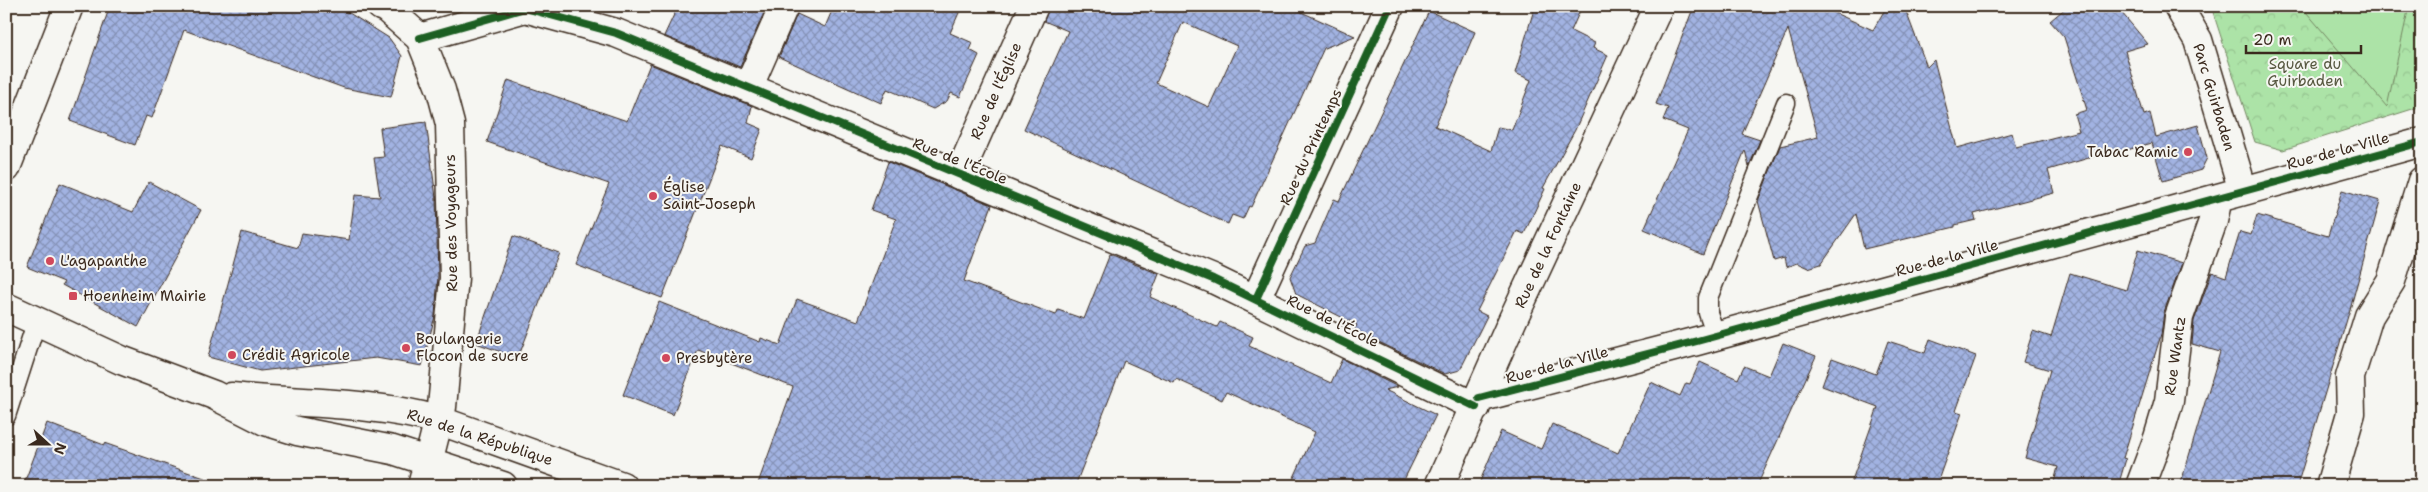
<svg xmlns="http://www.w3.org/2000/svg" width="2428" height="492" font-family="'Shantell Sans',sans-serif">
  <defs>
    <pattern id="park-crowns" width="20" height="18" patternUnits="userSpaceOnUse" patternTransform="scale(1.25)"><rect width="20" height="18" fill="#ace3a7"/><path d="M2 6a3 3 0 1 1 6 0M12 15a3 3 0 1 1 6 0" fill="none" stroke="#95c38f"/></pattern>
    <pattern id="building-cross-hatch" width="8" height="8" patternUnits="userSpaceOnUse" patternTransform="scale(1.25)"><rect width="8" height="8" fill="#a2b3e2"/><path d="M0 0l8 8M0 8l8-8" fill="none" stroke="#8592b7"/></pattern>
  </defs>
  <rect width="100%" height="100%" fill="#f6f6f2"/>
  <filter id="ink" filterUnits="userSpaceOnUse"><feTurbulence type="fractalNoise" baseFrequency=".02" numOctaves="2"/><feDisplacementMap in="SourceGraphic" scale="10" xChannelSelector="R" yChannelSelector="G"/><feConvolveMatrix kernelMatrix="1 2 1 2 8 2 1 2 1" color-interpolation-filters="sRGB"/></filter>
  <g filter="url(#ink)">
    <path fill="url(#park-crowns)" stroke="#748662" d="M2211,6h211v100l-139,44 -28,-8z"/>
    <path fill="#ace3a7" stroke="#748662" d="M2301,6h108l-22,101z"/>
    <path fill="url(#building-cross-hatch)" stroke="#3b2a1e" fill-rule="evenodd" d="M110,6h228l51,32 13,18 -11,41 -47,-9 -160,-58 -32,88 -6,-2 -11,29 -65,-24z
      M678,6h89l-27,61 -76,-31z
      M834,6h128l-12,27 23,10 -3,7 9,5 -19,42 -9,-4 -4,8 -14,8 -46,-20 -6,14 -102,-46 18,-43 28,13z
      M1049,6h239l67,30 -31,12 -73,159 -2,-1 -6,13 -11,-4 -4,9 -204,-95 44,-98 -24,-10zM1183,22l54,24 -28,61 -53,-24z
      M1535,6h47l-11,25 24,12 -2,5 15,7 -33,75 -32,58 2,1 -21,45 -7,-3 -40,80 10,5 -27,54 -15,4 -91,-44 3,-5 -61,-31 -6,-17 15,-31 10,-3 19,-44 5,2 90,-190 46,21 -40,94 56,25 7,-24 14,3 19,-50 -16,-7z
      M1694,6h125l54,24 14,-24h17l23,61 7,-7 23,88 55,-15 4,14 63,-16 -5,-17 13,-4 -23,-73 -14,-16 18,-15h48l32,38 -23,7 19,64 6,-2 6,24 42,-12 9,33 -6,12 -38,11 -11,-38 -43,12v-3l-61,18 6,23 -80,21 2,6 -21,5v2l-91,22 -8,-35 -35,50 -13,4 -11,-5 -11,4 -2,-9 -10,3 -16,-60 22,-55 38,-9 -30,-108 -46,105 18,6 -11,27 -4,-17 -42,104 -59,-25 44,-99 -25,-10 5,-12 -12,-4z
      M650,64l102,42 -4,17 14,6 -11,29 -29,-12 -60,152 -86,-33 33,-81 -122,-42 21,-62 119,41z
      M426,122l10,76 2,78 -3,40 -13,50 -46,-8 -116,13 -52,-14 34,-125 56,16 4,-15 47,7 6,-45 25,2 -6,-39 10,-1 -4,-29z
      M888,162l104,43 -28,76 92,34 2,-5 26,9 26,-65 49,20 -9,23 67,30 3,-5 33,15 -4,9 82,37 11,-24 56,28 -13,3 51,25 -35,71h-111l25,-54 -89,-40 -4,8 -46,-21 -2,4 -50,-22 -49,125h-318l36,-99 -95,-37 -25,65 -50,-20 36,-93 101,40 1,-4 19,7 17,-46 61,22 38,-102 -25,-9z
      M149,182l52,28 -63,117 -76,-42 2,-3 -37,-15 33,-84 73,29z
      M2342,190l38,11 -29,105 -54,180h-117l40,-134 -28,-8 2,-23 18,-49 14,5 14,-45 11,3 6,-20 71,21z
      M513,236l46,17 -41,105 -42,-15z
      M2138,250l44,13 -18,49 -3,23 -38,123 3,1 -8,27h-65l5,-19 -33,-9 25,-88 -27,-8 10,-31 18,6 19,-64 56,17z
      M1930,339l46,17 -20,55 6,2 -26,73h-86l28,-79 -56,-21 10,-28 44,16 12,-33 37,12z
      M1783,343l33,13 -59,130h-279l23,-55 40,18 11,-25 66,29 33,-71 29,14 6,-13 4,1 10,-22 38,17 6,-13 25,10z
      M47,423l57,22v-2l109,38 -1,5h-189z"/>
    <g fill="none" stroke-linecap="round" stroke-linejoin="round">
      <defs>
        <path id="lane" d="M1716,336l-8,-23v-15l78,-195
          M6,416l31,-96"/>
        <path id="street" d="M381,6l5,2 34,30 21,52 9,34 4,154 -12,129 -20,79
          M2178,6l20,34 45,151
          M420,38l105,-30 91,25 597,246 263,128
          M748,88l36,-82
          M6,168l63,-162
          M959,175l75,-169
          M1256,299l134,-293
          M1479,398l218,-57 725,-199
          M2140,486l18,-48 11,-37 10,-84 34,-96 5,-23
          M2330,486l21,-73 -1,-36 19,-61 22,-35 31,-100"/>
        <path id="secondary" d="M6,307l115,53 93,35 51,26 32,10 96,19 110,36
          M231,397c70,7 139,4 207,23l184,66
          M1439,486l74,-167 146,-313"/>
      </defs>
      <use href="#lane" stroke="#3b2a1e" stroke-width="21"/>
      <use href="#street" stroke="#3b2a1e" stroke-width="31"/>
      <use href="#secondary" stroke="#3b2a1e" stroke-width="31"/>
      <use href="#lane" stroke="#f6f6f2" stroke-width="18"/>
      <use href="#street" stroke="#f6f6f2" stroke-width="28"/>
      <use href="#secondary" stroke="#f6f6f2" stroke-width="28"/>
      <defs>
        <path id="cycleway" d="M420,38l105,-30 91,25 597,246 263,128
          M1256,299l134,-293
          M1479,398l218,-57 725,-199"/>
      </defs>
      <use href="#cycleway" stroke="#f6f6f2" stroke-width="11"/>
      <use href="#cycleway" stroke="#1b5e20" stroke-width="8"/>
    </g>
  </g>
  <g fill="#d1495b" stroke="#f6f6f2" stroke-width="2">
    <circle cx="2188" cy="152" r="5"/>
    <circle cx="653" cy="196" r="5"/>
    <circle cx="50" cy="261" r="5"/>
    <rect x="68" y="291" width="10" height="10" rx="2.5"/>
    <circle cx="406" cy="348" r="5"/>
    <circle cx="232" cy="355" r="5"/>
    <circle cx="666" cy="358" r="5"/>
  </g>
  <g text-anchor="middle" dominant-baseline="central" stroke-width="4" stroke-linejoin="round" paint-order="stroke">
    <g font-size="15" fill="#575840" stroke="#f6f6f2">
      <text x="2305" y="64">Square du<tspan x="2305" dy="17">Guirbaden</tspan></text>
    </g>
    <g font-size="15" fill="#3b2a1e" stroke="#f6f6f2">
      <text transform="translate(996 91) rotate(-66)">Rue de l'Église</text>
      <text transform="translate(2214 97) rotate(73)">Parc Guirbaden</text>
      <text transform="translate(1311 147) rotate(-65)">Rue du Printemps</text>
      <text transform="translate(2338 151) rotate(-15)">Rue de la Ville</text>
      <text transform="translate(960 161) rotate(22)">Rue de l'École</text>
      <text transform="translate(451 223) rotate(-91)">Rue des Voyageurs</text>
      <text transform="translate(1548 245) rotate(-65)">Rue de la Fontaine</text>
      <text transform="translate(1947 258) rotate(-15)">Rue de la Ville</text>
      <text transform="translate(1333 321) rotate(26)">Rue de l'École</text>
      <text transform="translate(2175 356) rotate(-82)">Rue Wantz</text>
      <text transform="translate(1557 365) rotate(-15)">Rue de la Ville</text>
      <text transform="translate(480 437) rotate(18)">Rue de la République</text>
    </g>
    <g font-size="15" fill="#3b2a1e" stroke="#f6f6f2" text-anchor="start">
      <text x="2178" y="152" text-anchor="end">Tabac Ramic</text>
      <text x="663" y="187">Église<tspan x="663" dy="17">Saint-Joseph</tspan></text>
      <text x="60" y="261">L'agapanthe</text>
      <text x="83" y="296">Hoenheim Mairie</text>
      <text x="416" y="339">Boulangerie<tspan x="416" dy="17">Flocon de sucre</tspan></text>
      <text x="242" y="355">Crédit Agricole</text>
      <text x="676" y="358">Presbytère</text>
    </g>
  </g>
  <rect width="2428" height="492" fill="none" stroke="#f6f6f2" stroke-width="25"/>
  <rect x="12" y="12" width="2403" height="467" fill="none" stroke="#3b2a1e" stroke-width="2" filter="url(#ink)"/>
  <g transform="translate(48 444) rotate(111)" stroke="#f6f6f2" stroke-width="4" paint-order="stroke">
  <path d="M0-4L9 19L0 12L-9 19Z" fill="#3b2a1e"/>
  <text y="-8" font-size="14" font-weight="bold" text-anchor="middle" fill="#3b2a1e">N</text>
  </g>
  <path d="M2246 45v8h115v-8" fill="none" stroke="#3b2a1e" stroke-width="2.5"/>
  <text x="2253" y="45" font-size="15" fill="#3b2a1e" stroke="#f6f6f2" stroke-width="4" paint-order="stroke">20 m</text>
</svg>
